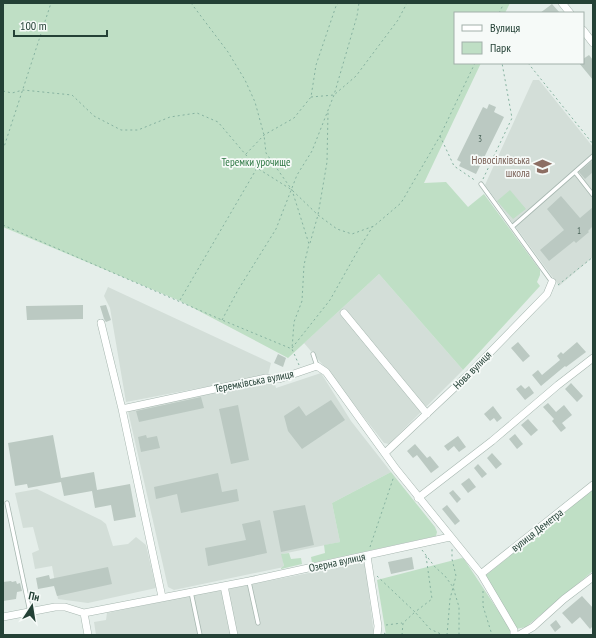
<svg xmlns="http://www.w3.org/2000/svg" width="596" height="638" font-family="'PT Sans Narrow',sans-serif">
  <rect width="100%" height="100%" fill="#e5eeea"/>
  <path fill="#d3ded8" d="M533,80h6l54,67v110l-34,29 -74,-101z
    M379,274l84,96 -74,74 -5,-1 -56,-72 -24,-28z
    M108,287l163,76 -3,12 -142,27 -16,-94 -6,-12z
    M321,373l30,48 40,51 -59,31 8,39 -58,12 2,13 -110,23 -6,-3 -40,-176 138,-31 8,1 2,7z
    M37,489l64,31 5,4 7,22 15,-2 8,-7 10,8 10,43 -68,15 -30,-4 -6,-33 -17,3 -3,-16 7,-3 -6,-23 -10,1 -8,-35z
    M365,562l9,73h-278l-2,-13 12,-2 1,-7 92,-19 34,-6z"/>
  <path fill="#bfdfc5" d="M3,3h507l-5,10h-50v50h26l-57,120 22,-1 22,25 16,-13 56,76v5l-3,7 3,4 -77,84 -84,-96 -91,84 -108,-57 -177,-74z
    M510,190l16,19 -13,10 -16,-18z
    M391,472l44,55 2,5 -1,4 -124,27 -1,-6 14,-4 -1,-8 16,-3 -8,-39z
    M593,489v82l-67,56 -10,2 -31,-53z
    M289,553l2,6 10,-1 1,6 -21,5v-1l3,-2 -3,-12z
    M462,558l2,1 47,71 2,5h-127l-9,-55z"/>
  <path fill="#bbc9c2" d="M552,4l8,9h-20z
    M589,55l4,5v20l-14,-17h4v-4z
    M489,104l7,3 -2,5 10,5 -28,57 -17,-8 2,-4 -4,-2 26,-53 4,2z
    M593,160v12l-8,7 -6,-7z
    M561,196l19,22 13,-11v19l-5,5 1,1 -13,11 -2,-2 -25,20 -9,-11 24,-20 -17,-21z
    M83,305v14l-56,1 -1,-14z
    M106,305l5,15 -5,2 -2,-3 -4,-13z
    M518,342l12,14 -7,6 -12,-14z
    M577,342l9,10 -20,15 -1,-1 -24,20 -9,-11 6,-5 4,5 18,-15 -3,-4 4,-4 2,2z
    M278,354l8,4 -3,9 -9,-4z
    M571,383l12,13 -6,6 -12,-13z
    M521,385l4,4 4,-3 5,7 -9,7 -9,-11z
    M201,397l3,11 -65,14 -3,-11z
    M331,400l14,20 -43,29 -14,-18 -4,-15 15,-10 7,10z
    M548,403l8,9 8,-7 8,10 -10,8 4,5 -5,4 -9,-11 2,-2 -11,-12z
    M238,405l11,55 -18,4 -12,-55z
    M493,406l9,12 -5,4 -3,-4 -4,3 -6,-7z
    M528,419l10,11 -7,6 -10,-11z
    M515,434l8,10 -6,5 -8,-10z
    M53,435l8,43 33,-6 3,18 33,-6 6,33 -22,4 -3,-16 -16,3 -3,-17 -28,5 -3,-14 -33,6 -1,-4 -12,2 -7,-43z
    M146,435l1,3 10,-2 3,12 -19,4 -3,-15z
    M458,436l8,11 -7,5 -5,-6 -6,5 -4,-5z
    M415,444l12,14 3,-2 9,11 -8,6 -14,-18 -4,3 -6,-7z
    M492,453l10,11 -6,5 -9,-11z
    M478,464l9,10 -5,4 -8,-10z
    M218,473l4,19 15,-3 2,12 -58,12 -4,-19 -21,5 -2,-12z
    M469,478l7,9 -8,6 -7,-9z
    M453,490l8,9 -4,4 -8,-10z
    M305,505l9,40 -33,7 -8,-41z
    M447,505l13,16 -5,4 -13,-16z
    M260,520l7,33 -59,13 -3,-18 41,-8 -4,-16z
    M412,557l2,12 -23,5 -3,-12z
    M108,567l4,17 -55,12 -3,-10 -16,3 -2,-11 13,-3 1,4z
    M11,581l1,1 4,-1 1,3 3,-1 2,8 -5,1 -1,7 -13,2v-19z
    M582,596l11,12v18l-3,3 -10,-12 -8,7 -10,-11z
    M556,620l5,7 -6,5 -5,-7z"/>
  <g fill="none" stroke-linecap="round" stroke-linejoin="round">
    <defs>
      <path id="service" d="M575,172l18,23
        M481,184l71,98
        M512,227l81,-71
        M313,354l4,12
        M7,503l23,109
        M249,582l9,41
        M191,592l9,43"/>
      <path id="minor" d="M562,3l8,10
        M583,30l10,13
        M344,313l83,101
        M101,323l21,86 40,188
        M122,409l144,-31 13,1 38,-13 9,6 70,97 85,105 33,56v5
        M385,453l84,-79 78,-80 5,-12
        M418,498l74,-57 66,-56 35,-27
        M367,556l11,70 -1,9
        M481,574l112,-89
        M224,586l10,49
        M84,613l4,22
        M3,617l52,-10h10l19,6 165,-32 201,-44
        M519,635l14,-8 31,-28 29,-22"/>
    </defs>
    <use href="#service" stroke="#a7b7b0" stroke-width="5"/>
    <use href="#minor" stroke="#a7b7b0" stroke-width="8"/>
    <path stroke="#86b2a0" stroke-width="1" stroke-dasharray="2 3" stroke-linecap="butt" d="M191,3l37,49 17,28 10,22 9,33 2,18 26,37 17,54 -5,21 -2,36 -8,21 -2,27
      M499,13l5,-10
      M528,63l65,81
      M3,91l9,2 11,-3 49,5 22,21 27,14h17l32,-13 27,-4 21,9 39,46 35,22 26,25 19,14 15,5 22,-8 27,-23 39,-67 35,-73
      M311,97l23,-2 22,-19 42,-56 9,-17
      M440,136l14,30 22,15
      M3,150l48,-147
      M246,154l18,-19 30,-17 17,-21 5,-32 20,-59 3,-3
      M483,179l29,-61 -10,-55
      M3,225l219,95 70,29 7,16
      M310,243l8,-28 9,-53 1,-50
      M558,285l35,-28
      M180,300l77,-132
      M222,320l16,-30 38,-61 21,-54 15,-24 22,-56 23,-79 2,-13
      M292,348l38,-48 27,-48 16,-26
      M370,547l24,-71
      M422,550l13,17 10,9 8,11 6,20v28
      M377,576l38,36 17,-13 -6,-43
      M483,591v15l9,29
      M386,625l16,-2
      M384,633l3,2
      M402,635l1,-12 12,-11 15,17 13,6
      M447,635l3,-36 6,-23 -4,-17v-10"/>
    <use href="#service" stroke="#fff" stroke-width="3.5"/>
    <use href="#minor" stroke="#fff" stroke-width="7"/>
  </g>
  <defs>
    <symbol id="school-bare" viewBox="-9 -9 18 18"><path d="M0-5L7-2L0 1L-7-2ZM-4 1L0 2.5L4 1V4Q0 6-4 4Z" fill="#8d6e63" stroke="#f6faf8" stroke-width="2.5" paint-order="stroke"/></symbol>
  </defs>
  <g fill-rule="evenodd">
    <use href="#school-bare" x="530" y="154" width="25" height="25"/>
  </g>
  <g text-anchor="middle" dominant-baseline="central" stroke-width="3.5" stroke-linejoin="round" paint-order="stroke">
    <g font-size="9" fill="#4a6359">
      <text x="480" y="138">3</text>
      <text x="579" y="230">1</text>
    </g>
    <g font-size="11" fill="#785e54" stroke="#f6faf8" text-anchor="end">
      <text x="530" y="160">Новосілківська<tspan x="530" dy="13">школа</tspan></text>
    </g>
    <g font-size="11" fill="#2e7844" stroke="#f6faf8">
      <text x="256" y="162">Теремки урочище</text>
    </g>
    <g font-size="11" fill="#244136" stroke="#f6faf8">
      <text transform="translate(472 370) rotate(-45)">Нова вулиця</text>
      <text transform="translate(254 381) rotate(-11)">Теремківська вулиця</text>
      <text transform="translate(537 530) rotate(-38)">вулиця Деметра</text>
      <text transform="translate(337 562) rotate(-12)">Озерна вулиця</text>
    </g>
  </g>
  <rect width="596" height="638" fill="none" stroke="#244136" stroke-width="8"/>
  <rect x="454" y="12" width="130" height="52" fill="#f6faf8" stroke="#a2b0aa"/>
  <rect x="462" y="25" width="20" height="6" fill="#ffffff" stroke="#a2b0aa"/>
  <text x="490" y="32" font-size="12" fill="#244136">Вулиця</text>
  <rect x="462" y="42" width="20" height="12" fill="#bfdfc5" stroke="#a2b0aa"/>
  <text x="490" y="52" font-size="12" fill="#244136">Парк</text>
  <g transform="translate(32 606) rotate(12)" stroke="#f6faf8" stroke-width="3" paint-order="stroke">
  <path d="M0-3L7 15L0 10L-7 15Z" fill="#244136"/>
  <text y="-6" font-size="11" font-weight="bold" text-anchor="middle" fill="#244136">Пн</text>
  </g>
  <path d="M14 30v6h93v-6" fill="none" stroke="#244136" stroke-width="2"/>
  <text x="20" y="30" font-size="12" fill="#244136" stroke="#f6faf8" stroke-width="3" paint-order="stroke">100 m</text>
</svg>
